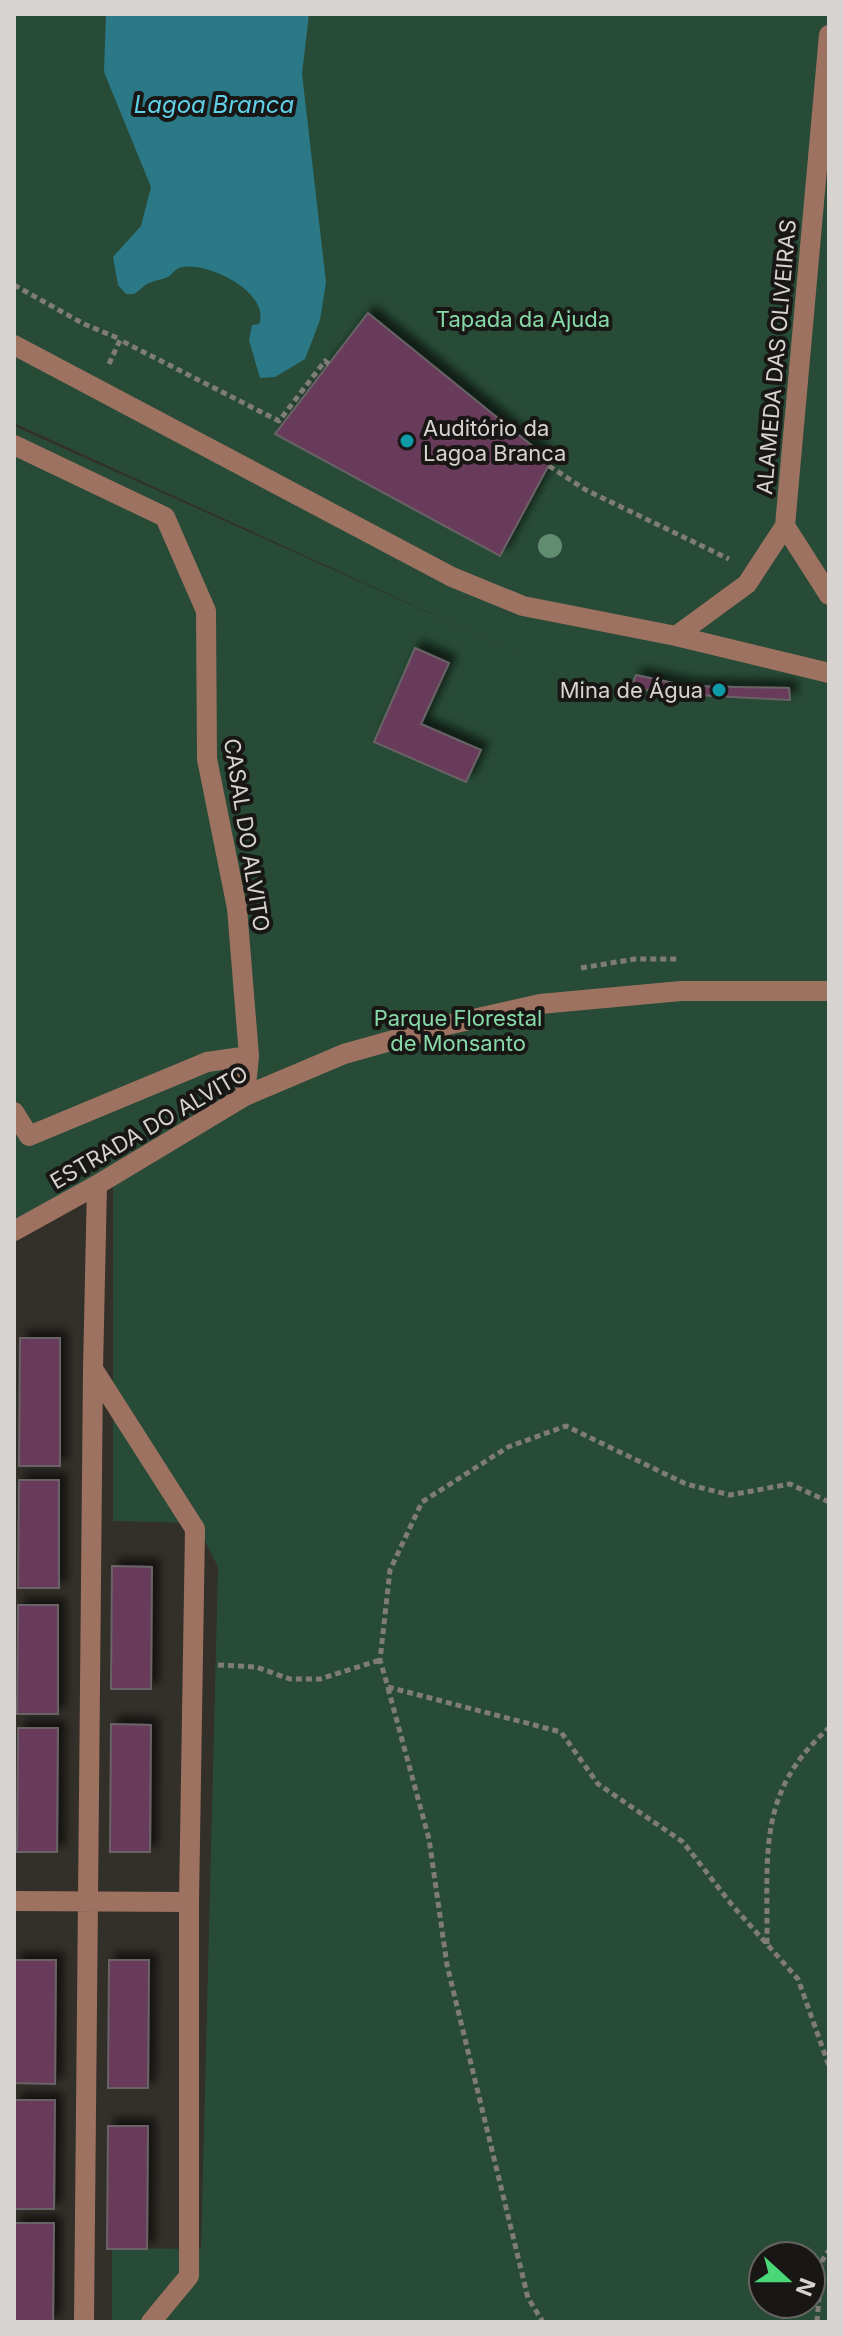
<svg xmlns="http://www.w3.org/2000/svg" width="843" height="2336" font-family="Inter,sans-serif">
  <defs>
    <filter id="shadow"><feDropShadow dx="7" dy="-7" stdDeviation="4" flood-color="#0009"/></filter>
  </defs>
  <rect width="100%" height="100%" fill="#332f29"/>
  <path fill="#284b37" fill-rule="evenodd" d="M14,14h815v2308h-717v-74l89,1 17,-682 -22,-44 -83,-2v-353l-99,59v-801l500,225 -500,-228zM763,2256h48v48h-48z"/>
  <path fill="#2b7887" d="M106,14h203l-7,60 24,208 -6,38 -15,39 -30,18 -15,1 -11,-38 3,-15 7,-1c12,-31 -50,-62 -76,-57 -8,1 -9,6 -15,10 -6,3 -13,3 -19,6 -5,2 -10,8 -15,11h-8l-8,-9 -5,-28 28,-31 10,-39 -47,-115z"/>
  <path fill="#683b5a" stroke="#696266" stroke-width="2" filter="url(#shadow)" d="M368,313l183,148 -51,95 -225,-122z
    M415,648l34,15 -28,61 60,26 -15,32 -92,-40z
    M636,675l51,11 102,2 1,12 -131,-7 -27,-7z
    M20,1338h40v128h-41z
    M19,1480h40v108h-41z
    M112,1566l40,1 -1,122h-40z
    M18,1605h40v109h-41z
    M111,1724l40,1 -1,127h-40z
    M18,1728h40l-1,124h-40z
    M15,1960h41l-1,124 -40,-1z
    M109,1960h40l-1,128h-40z
    M15,2100h40l-1,109h-40z
    M108,2126h40l-1,123h-40z
    M14,2223h40l-1,99h-39z"/>
  <g fill="none" stroke-linecap="round" stroke-linejoin="round">
    <path stroke="#7f7c77" stroke-width="5" stroke-dasharray="6 4" stroke-linecap="butt" d="M14,285l70,39 36,15
      M109,364l11,-24 159,81 46,-60 4,3
      M549,466l37,24 143,69
      M581,968l54,-9h43
      M829,1502l-39,-18 -60,11 -44,-11 -120,-58 -58,21 -86,55 -32,68 -10,90 8,27 173,45 37,52 85,58 49,63 66,74 31,87
      M218,1665l38,2 34,12h30l60,-19
      M388,1688l41,151 18,126 81,333 15,24
      M767,1944c1,-88 -11,-152 62,-216
      M817,2322l5,-61 7,-11"/>
    <path stroke="#9e7261" stroke-width="20" d="M14,345l438,232 71,29 153,30 153,37
      M14,445l151,72 41,94 1,148 30,149 12,148 -4,40
      M785,526l44,69
      M676,636l71,-52 38,-58 44,-491
      M14,1112l15,24 178,-74 42,-6
      M14,1231l83,-46 148,-89 99,-42 103,-29 93,-21 141,-13h148
      M93,1369l102,160 -6,373v374l-38,46
      M14,1901l175,1
      M84,2322l9,-953 4,-184"/>
  </g>
  <circle fill="#618c6f" cx="550" cy="546" r="12"/>
  <g fill="#0f9aa8" stroke="#191715" stroke-width="3">
    <circle cx="407" cy="441" r="8"/>
    <circle cx="719" cy="690" r="8"/>
  </g>
  <g text-anchor="middle" dominant-baseline="central" stroke-width="8" stroke-linejoin="round" paint-order="stroke">
    <g font-size="22" fill="#86d9a8" stroke="#191715">
      <text x="523" y="319">Tapada da Ajuda</text>
      <text x="458" y="1018">Parque Florestal<tspan x="458" dy="25">de Monsanto</tspan></text>
    </g>
    <g font-size="22" fill="#d6d3d0" stroke="#191715">
      <text transform="translate(776 357) rotate(-85)">ALAMEDA DAS OLIVEIRAS</text>
      <text transform="translate(247 835) rotate(81)">CASAL DO ALVITO</text>
      <text transform="translate(149 1127) rotate(-30)">ESTRADA DO ALVITO</text>
    </g>
    <g font-size="22" fill="#d6d3d0" stroke="#191715" text-anchor="start">
      <text x="423" y="428">Auditório da<tspan x="423" dy="25">Lagoa Branca</tspan></text>
      <text x="703" y="690" text-anchor="end">Mina de Água</text>
    </g>
    <g font-size="24" font-style="italic" fill="#5fd0e7" stroke="#191715">
      <text x="214" y="104">Lagoa Branca</text>
    </g>
  </g>
  <rect width="843" height="2336" fill="none" stroke="#d6d3d0" stroke-width="32"/>
  <g transform="translate(787 2280) rotate(111)"><circle r="38" fill="#191715" stroke="#656260" stroke-width="2"/>
  <path d="M0-6L14 30L0 20L-14 30Z" fill="#49d778"/>
  <text y="-12" font-size="22" font-weight="bold" text-anchor="middle" fill="#d6d3d0">N</text>
  </g>
</svg>
